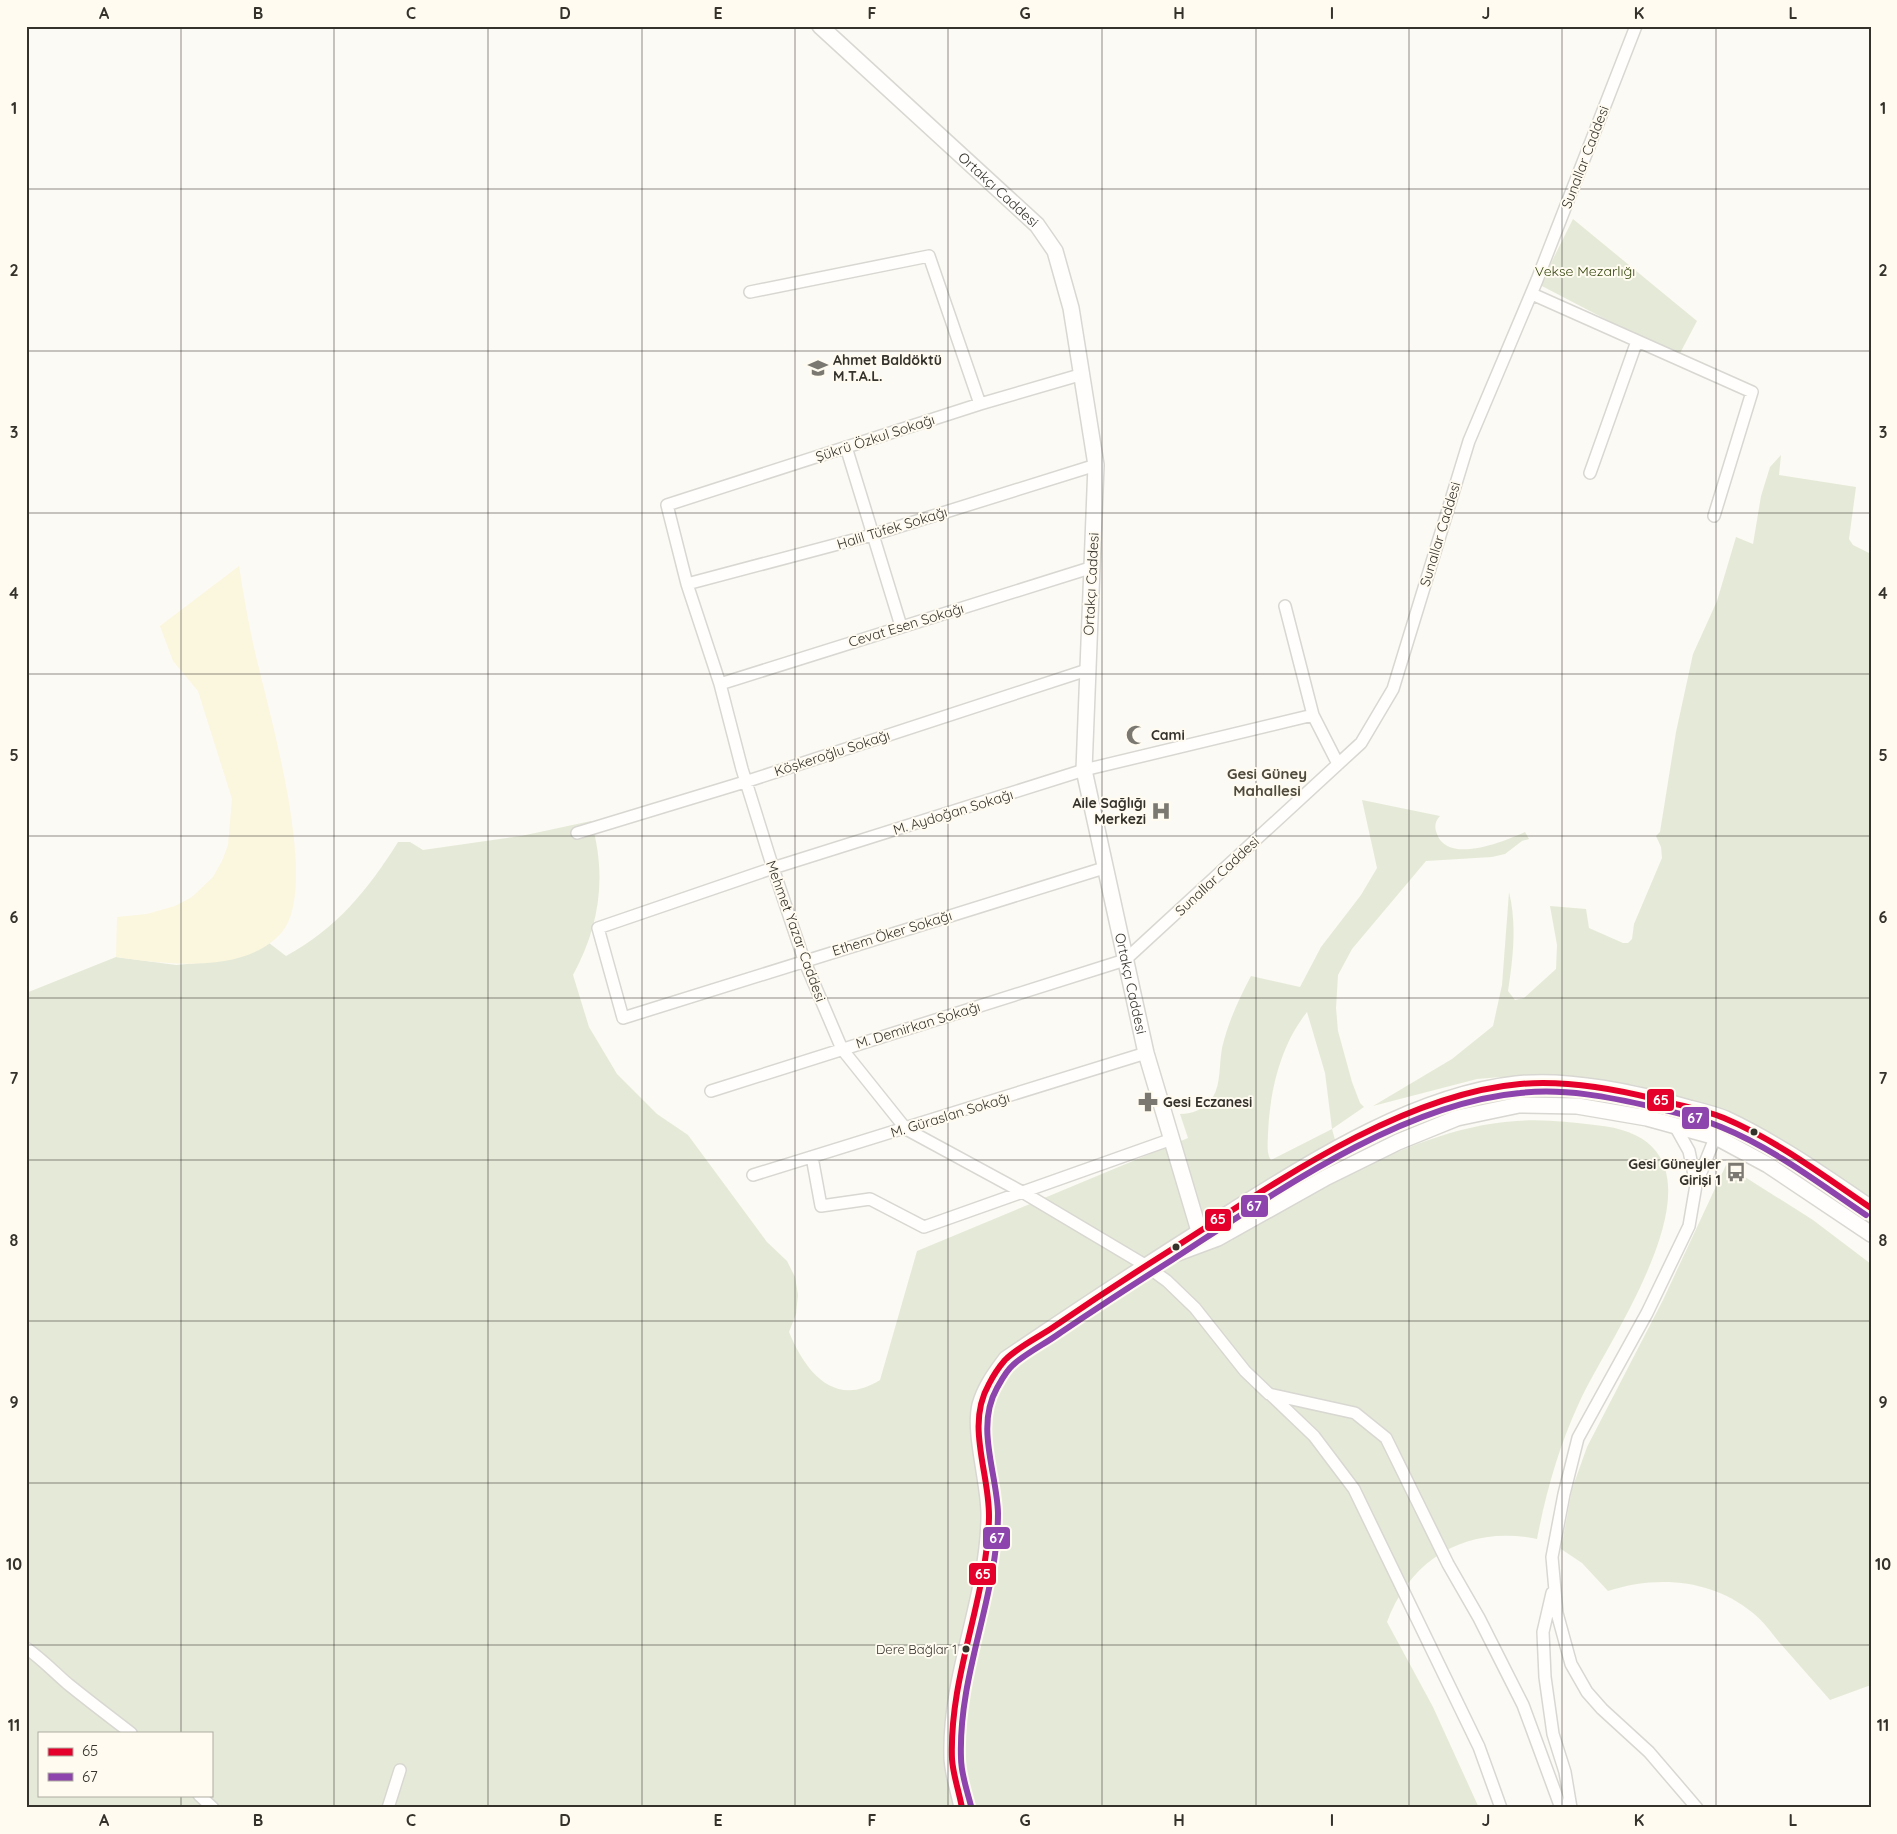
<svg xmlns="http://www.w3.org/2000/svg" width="1897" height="1834" font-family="Quicksand,sans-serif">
  <rect width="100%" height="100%" fill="#fcfaf4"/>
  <path fill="#e5ead8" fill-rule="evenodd" d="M1573,219l124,102 -19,36 -138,-72z
    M1781,455l-2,20 77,12 -7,52 4,6 18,9v653l-196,-111 -40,-11 -62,-8h-72l-24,2 -104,27 79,-47 41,-33 9,-41 7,-93c8,32 4,67 -1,99l7,9 9,-2 32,-29 1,-24 -7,-39 36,3 3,19 34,15h5l4,-4 2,-15 28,-66 -1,-11 -5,-11 4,-4 16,-100 17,-78 24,-53 19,-64 17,7 8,-48 9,-29z
    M1362,800l78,16c-5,5 -6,11 -3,18 11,31 68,7 88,-2l4,7 -7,2 -17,13 -13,3 -66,4 -74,88 -14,26 -2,33 2,23 14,51 8,21 4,4 -32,22 13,47c54,-26 110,-51 171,-55 27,-2 53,1 79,4 158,14 16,208 -16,278 -20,43 -33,89 -42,136 -68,-14 -126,18 -150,83l46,85 46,101h-1453v-815l90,-36 60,8 44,-4 20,-5 29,-13 17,13c50,-27 82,-66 112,-114h12l13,8 98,-14 70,-15c16,54 9,105 -18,154l16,52 28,47 40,40 31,21 79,107 20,19 8,16 3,18 -2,19 -7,18c16,39 45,77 91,48l37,-129 271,-113 -8,-24c13,0 25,-5 33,-17 8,-13 6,-33 9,-49 6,-26 17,-49 29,-72l49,11 21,-40 40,-52 16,-27zM1307,1012l18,61 7,56 -61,31c-5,-6 -3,-19 -3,-27 2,-42 12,-87 39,-121zM39,1733h172v62h-172z
    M1726,1165l87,55 58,44v421l-41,15c-17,-19 -34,-39 -51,-58 -8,-10 -16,-21 -26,-29 -41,-34 -96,-38 -145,-22l-26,-28 -21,-14 11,-60 15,-42 76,-147z"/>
  <path fill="#fbf6de" d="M239,566c4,27 9,55 15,82 13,58 67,237 28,284 -37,43 -117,32 -166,25l1,-40 30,-3 28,-8 17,-9 21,-20 9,-16 6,-16 4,-46 -34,-108 -25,-30 -13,-35z"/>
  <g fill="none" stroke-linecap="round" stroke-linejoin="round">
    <defs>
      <path id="minor" d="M750,292l179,-36 51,148
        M1532,294l220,98 -38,124
        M1083,374l-103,30 -313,101 20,79 33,100 22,85 31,99 31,92 38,89 64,80 118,64 121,72 22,16 28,27 50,63 24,23 86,19 31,25 62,126 31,54 44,87 38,103
        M846,447l55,179
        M1590,473l47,-132
        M687,584l185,-49 224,-70
        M1285,606l28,109 25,49
        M720,684l373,-117
        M577,833l171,-52 339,-111
        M1104,868l-481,150 -25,-90 175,-60 311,-98 229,-55
        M711,1091l414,-131 236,-217 32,-54 76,-248 68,-161 99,-254
        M1675,1126l14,25 7,33
        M812,1157l9,49 49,-7 54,28 248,-88
        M753,1175l393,-122
        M1270,1394l44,42 40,53 125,258 22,61
        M1552,1593l-9,39 2,45 8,57 12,38 6,36
        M26,1648c16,11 28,24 42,36 21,17 42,33 63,49
        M199,1795l14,13
        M388,1808l12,-38
        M1697,1808l-48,-56 -47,-43 -15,-17 -16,-28 -14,-51 -5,-56 12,-63 14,-56 69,-125 42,-87 7,-41 27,-67"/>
      <g id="tertiary">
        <path id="s1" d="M820,26l217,199 18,26 16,57 25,157 -12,305 62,283 53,178"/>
        <path d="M1175,1254l43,-16 109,-61 71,-35 59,-24 62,-13 58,1 70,12 69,19 52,28 103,69"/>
        <path d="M962,1808c-3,-17 -10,-35 -10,-52 -2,-82 36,-157 37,-239 1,-32 -16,-83 -9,-112 5,-18 15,-31 26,-46 75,-51 151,-101 228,-149 83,-52 183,-115 282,-126 52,-6 122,9 173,24 12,3 25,6 37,11 51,24 98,57 145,89"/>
      </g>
    </defs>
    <use href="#minor" stroke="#d9d7d1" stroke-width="14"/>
    <use href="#tertiary" stroke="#d9d7d1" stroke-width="18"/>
    <use href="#minor" stroke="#fffefd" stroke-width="11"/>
    <use href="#tertiary" stroke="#fffefd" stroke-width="15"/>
    <defs>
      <path id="bus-1" d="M962,1808c-3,-17 -9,-33 -10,-49 -3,-83 35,-160 37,-241 1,-45 -24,-92 0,-134 4,-8 10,-17 16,-24 13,-13 32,-22 47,-32 38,-26 76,-51 114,-75 102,-65 231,-158 354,-169 45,-4 91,4 135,15 22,6 47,10 69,19 52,22 100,58 147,90"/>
      <path id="bus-2" d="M971,1806c-4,-16 -10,-32 -10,-48 -3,-84 37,-162 37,-245 -1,-40 -23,-86 -1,-125 4,-7 9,-17 16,-23 13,-12 32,-21 47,-32 37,-25 74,-49 112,-73 100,-65 227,-156 348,-167 44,-5 90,4 133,14 23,6 47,11 68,20 52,21 99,57 145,88"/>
    </defs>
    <use href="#bus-1" stroke="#fffbf0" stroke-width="10"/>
    <use href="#bus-2" stroke="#fffbf0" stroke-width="10"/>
    <use href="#bus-1" stroke="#e4002b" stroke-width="6"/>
    <use href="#bus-2" stroke="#8e44ad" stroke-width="6"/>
  </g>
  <path fill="none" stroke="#34322b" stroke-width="1" stroke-opacity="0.55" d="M181,26v1707M334,26v1782M488,26v1782M642,26v1782M795,26v1782M948,26v1782M1102,26v1782M1256,26v1782M1409,26v1782M1562,26v1782M1716,26v1782M26,189h1845M26,351h1845M26,513h1845M26,674h1845M26,836h1845M26,998h1845M26,1160h1845M26,1321h1845M26,1483h1845M26,1645h1845M181,1795v13"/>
  <defs>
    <symbol id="school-bare" viewBox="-9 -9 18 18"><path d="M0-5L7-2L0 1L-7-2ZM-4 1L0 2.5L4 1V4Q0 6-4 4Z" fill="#7a7871" stroke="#fffbf0" stroke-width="2.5" paint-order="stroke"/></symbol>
    <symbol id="mosque-bare" viewBox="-9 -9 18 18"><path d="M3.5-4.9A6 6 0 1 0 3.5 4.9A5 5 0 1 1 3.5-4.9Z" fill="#7a7871" stroke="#fffbf0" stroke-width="2.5" paint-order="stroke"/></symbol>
    <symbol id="hospital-bare" viewBox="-9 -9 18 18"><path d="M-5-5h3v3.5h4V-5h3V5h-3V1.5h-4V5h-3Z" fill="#7a7871" stroke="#fffbf0" stroke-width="2.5" paint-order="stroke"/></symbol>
    <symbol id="pharmacy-bare" viewBox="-9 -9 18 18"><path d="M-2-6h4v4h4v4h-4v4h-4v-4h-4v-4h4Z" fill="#7a7871" stroke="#fffbf0" stroke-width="2.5" paint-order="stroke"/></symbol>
    <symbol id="bus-bare" viewBox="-9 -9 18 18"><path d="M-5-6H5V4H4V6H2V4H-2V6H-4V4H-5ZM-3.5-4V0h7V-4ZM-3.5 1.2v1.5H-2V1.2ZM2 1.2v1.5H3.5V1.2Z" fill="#7a7871" stroke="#fffbf0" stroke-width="2.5" paint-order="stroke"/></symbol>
  </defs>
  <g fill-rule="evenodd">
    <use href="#school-bare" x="804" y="354" width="28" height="28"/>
    <use href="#mosque-bare" x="1122" y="721" width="28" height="28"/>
    <use href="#hospital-bare" x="1147" y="797" width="28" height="28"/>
    <use href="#pharmacy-bare" x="1134" y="1088" width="28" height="28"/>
    <use href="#bus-bare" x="1722" y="1158" width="28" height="28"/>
  </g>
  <g fill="#34322b" stroke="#fffbf0" stroke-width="2">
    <circle cx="1754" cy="1132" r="4.5"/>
    <circle cx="1176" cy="1247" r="4.5"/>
    <circle cx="966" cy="1649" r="4.5"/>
  </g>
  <g text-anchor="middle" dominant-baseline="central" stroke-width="4" stroke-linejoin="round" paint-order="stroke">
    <g font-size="13" fill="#34322b" stroke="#fffbf0" text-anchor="end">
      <text x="957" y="1649">Dere Bağlar 1</text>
    </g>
    <g font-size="14" fill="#34322b" stroke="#fffbf0">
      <text transform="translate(1585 157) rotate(-69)">Sunallar Caddesi</text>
      <text stroke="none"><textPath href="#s1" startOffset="242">Ortakçı Caddesi</textPath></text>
      <text transform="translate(875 438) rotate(-18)">Şükrü Özkul Sokağı</text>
      <text transform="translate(892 528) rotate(-17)">Halil Tüfek Sokağı</text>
      <text transform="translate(1440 534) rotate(-73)">Sunallar Caddesi</text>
      <text transform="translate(1091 584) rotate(-87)">Ortakçı Caddesi</text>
      <text transform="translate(906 625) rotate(-17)">Cevat Esen Sokağı</text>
      <text transform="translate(832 753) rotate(-18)">Köşkeroğlu Sokağı</text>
      <text transform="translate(953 812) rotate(-17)">M. Aydoğan Sokağı</text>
      <text transform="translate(1217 876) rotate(-43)">Sunallar Caddesi</text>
      <text transform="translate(796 931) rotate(70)">Mehmet Yazar Caddesi</text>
      <text transform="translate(892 933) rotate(-17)">Ethem Öker Sokağı</text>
      <text stroke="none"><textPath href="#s1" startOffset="1068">Ortakçı Caddesi</textPath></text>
      <text transform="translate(918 1025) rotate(-17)">M. Demirkan Sokağı</text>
      <text transform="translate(950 1115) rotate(-17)">M. Güraslan Sokağı</text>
    </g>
    <g font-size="14" fill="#34450d" stroke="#fffbf0">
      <text x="1585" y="271">Vekse Mezarlığı</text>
    </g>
    <g font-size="14" font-weight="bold" fill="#34322b" stroke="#fffbf0" text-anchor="start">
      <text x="833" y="360">Ahmet Baldöktü<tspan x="833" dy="16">M.T.A.L.</tspan></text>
      <text x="1151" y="735">Cami</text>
      <text x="1146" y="803" text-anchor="end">Aile Sağlığı<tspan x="1146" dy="16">Merkezi</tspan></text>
      <text x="1163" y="1102">Gesi Eczanesi</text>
      <text x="1721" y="1164" text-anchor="end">Gesi Güneyler<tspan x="1721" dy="16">Girişi 1</tspan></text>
    </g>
    <g font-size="15" font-weight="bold" fill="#4f4a3b" stroke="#fffbf0">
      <text x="1267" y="773">Gesi Güney<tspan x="1267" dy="17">Mahallesi</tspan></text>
    </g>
  </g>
  <g stroke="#fffbf0" stroke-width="2">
    <rect x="1646" y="1088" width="29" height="24" rx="5" fill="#e4002b"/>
    <rect x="1681" y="1106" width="29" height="24" rx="5" fill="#8e44ad"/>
    <rect x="1240" y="1194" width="29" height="24" rx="5" fill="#8e44ad"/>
    <rect x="1204" y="1208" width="28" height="24" rx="5" fill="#e4002b"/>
    <rect x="982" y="1526" width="29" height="24" rx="5" fill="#8e44ad"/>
    <rect x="968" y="1562" width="29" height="24" rx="5" fill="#e4002b"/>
  </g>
  <g font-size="14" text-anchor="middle" font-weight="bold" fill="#fff">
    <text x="1661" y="1105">65</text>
    <text x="1695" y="1123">67</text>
    <text x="1254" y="1211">67</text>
    <text x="1218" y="1224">65</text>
    <text x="997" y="1543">67</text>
    <text x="983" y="1579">65</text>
  </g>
  <rect width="1897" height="1834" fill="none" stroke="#fffbf0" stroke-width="55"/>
  <rect x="38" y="1732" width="175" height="65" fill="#fffbf0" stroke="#aeaba1"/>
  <rect x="48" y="1748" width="25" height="8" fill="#e4002b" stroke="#aeaba1"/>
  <text x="82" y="1756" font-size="15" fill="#34322b">65</text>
  <rect x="48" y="1773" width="25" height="8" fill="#8e44ad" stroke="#aeaba1"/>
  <text x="82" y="1782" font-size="15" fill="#34322b">67</text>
  <rect x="28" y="28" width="1842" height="1778" fill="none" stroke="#34322b" stroke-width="2"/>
  <g font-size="16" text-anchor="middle" font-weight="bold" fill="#34322b">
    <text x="104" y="19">A</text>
    <text x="258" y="19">B</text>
    <text x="411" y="19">C</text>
    <text x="565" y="19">D</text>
    <text x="718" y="19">E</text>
    <text x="872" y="19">F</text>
    <text x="1025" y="19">G</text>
    <text x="1179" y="19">H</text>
    <text x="1332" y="19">I</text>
    <text x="1486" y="19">J</text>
    <text x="1639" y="19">K</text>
    <text x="1793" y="19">L</text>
    <text x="14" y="114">1</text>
    <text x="1883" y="114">1</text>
    <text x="14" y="276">2</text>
    <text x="1883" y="276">2</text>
    <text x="14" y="438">3</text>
    <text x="1883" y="438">3</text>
    <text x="14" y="599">4</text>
    <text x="1883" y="599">4</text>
    <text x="14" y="761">5</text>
    <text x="1883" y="761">5</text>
    <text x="14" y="923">6</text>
    <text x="1883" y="923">6</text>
    <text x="14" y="1084">7</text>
    <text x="1883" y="1084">7</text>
    <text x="14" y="1246">8</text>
    <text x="1883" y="1246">8</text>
    <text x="14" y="1408">9</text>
    <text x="1883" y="1408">9</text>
    <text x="14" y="1570">10</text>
    <text x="1883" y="1570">10</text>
    <text x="14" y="1731">11</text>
    <text x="1883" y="1731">11</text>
    <text x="104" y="1826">A</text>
    <text x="258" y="1826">B</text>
    <text x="411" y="1826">C</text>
    <text x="565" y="1826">D</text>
    <text x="718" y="1826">E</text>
    <text x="872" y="1826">F</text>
    <text x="1025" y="1826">G</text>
    <text x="1179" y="1826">H</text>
    <text x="1332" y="1826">I</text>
    <text x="1486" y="1826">J</text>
    <text x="1639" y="1826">K</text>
    <text x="1793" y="1826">L</text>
  </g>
</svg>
